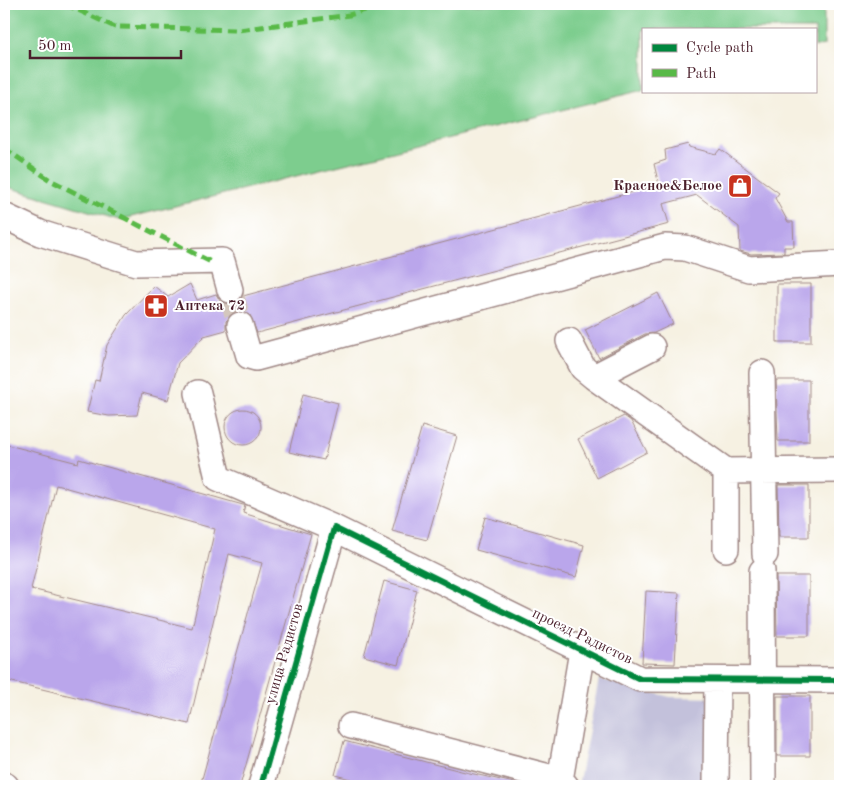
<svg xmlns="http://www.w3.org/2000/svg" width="844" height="790" font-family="'Old Standard TT',serif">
  <rect width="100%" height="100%" fill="#fff"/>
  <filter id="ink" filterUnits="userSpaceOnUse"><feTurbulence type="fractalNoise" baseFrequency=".02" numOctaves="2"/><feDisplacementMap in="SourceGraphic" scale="10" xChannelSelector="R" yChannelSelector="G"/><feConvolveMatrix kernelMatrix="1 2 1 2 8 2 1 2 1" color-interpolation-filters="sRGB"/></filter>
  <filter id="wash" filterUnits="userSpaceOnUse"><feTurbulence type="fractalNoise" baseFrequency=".0096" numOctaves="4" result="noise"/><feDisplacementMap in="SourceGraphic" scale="20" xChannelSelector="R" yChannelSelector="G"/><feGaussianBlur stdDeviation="1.12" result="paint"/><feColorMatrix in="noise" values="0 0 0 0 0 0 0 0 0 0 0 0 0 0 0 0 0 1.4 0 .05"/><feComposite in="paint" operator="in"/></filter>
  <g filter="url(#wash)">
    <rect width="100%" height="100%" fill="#f6f1e2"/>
    <path fill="#c3c1db" d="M599,679l71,18 48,1 -3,88h-137z"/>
    <path fill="#7dcd8e" stroke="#64765c" d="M4,4h820v41l-9,2v-18h-172v61l-524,130 -115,-34z"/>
    <g id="blocks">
      <path fill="#baa6eb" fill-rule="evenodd" d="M688,144l1,3 27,7 4,-5 59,44 -4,5 13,24h5l1,25h-10v6l-33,1 -11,-3 -1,-24 -42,-32 -34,9 6,20 -412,109 -7,-18 -6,-4h-8l-10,10v9l-22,6 -26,27 -10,37 -26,-7 -5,22 -28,1 -22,-4 8,-32 4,1 8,-36 19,-30 28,-29 14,11 22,-13 7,16 19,-6 4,7 13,3 10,-8 416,-111 -5,-21 12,-4 -1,-10z
        M777,284h34v58h-34z
        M658,293l15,31 -19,9 -9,1 -46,24 -14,-28z
        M776,380h33v61h-31z
        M303,394l35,9 -14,57 -35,-8z
        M225 427a18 18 0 1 1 36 0a18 18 0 1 1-36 0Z
        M624,416l7,5 16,31 -50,26 -19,-39z
        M422,426l35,10 -30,104 -35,-9z
        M4,444l74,19 1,-4 164,46h2l-2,8 68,21 -71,252h-40l62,-223 -33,-9 -40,170 -185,-44zM56,485l159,44 -23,99 -161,-39z
        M778,485h31v52h-30z
        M485,517l99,28 -8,32 -100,-27z
        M776,576h33v60h-32z
        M384,581l33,9 -19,75 -34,-9z
        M646,591l33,2 -4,71 -33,-1z
        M777,696h33v60h-33z
        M344,741l121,31 63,14h-150l-43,-11z"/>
    </g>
  </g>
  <g filter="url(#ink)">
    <use href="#blocks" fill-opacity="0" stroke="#a08886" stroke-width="1"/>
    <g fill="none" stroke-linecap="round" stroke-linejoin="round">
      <path stroke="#d4c7bd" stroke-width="25" stroke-dasharray="25 12" stroke-linecap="butt" d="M230,290l10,35"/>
      <defs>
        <path id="minor" d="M4,216l36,17 96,30 86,-2 8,29
          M240,325l9,31 7,2 409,-111 20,1 64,21 91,-5
          M569,341l14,27 11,9
          M652,347l-58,30 132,94 114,-1
          M762,373l3,181
          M198,393l20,85 116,50 306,151 200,1
          M726,471v78
          M762,571l1,215
          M351,726l210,54 5,6
          M4,785l2,1
          M261,786l73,-258
          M559,786l23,-135
          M716,786l1,-106"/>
      </defs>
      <use href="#minor" stroke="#a08886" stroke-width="28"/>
      <use href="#minor" stroke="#fff" stroke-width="25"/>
      <path stroke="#58b947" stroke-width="5" stroke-dasharray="10 5" stroke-linecap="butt" d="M65,4l50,23 124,3 110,-15 35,-11
        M4,148l46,32 161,82"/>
      <defs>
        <path id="cycleway" d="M261,786l73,-258 306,151 200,1"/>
      </defs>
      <use href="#cycleway" stroke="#fff" stroke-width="9"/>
      <use href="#cycleway" stroke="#00873e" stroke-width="6"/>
    </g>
  </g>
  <defs>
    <symbol id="shop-square" viewBox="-11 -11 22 22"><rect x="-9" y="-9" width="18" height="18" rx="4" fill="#c8321e" stroke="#fff"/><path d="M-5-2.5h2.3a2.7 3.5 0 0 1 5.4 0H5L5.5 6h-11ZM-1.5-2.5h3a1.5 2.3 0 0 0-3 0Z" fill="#fff"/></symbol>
    <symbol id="pharmacy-square" viewBox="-11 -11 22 22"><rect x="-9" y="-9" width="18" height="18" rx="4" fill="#c8321e" stroke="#fff"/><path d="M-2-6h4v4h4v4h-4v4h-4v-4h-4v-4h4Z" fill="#fff"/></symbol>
  </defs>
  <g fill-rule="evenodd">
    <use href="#shop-square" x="726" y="172" width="28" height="28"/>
    <use href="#pharmacy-square" x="142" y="292" width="28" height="28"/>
  </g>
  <g text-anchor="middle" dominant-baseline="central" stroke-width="4" stroke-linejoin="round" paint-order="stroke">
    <g font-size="15" font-weight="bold" fill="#4a1f2b" stroke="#fff" text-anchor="end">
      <text x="722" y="186">Красное&amp;Белое</text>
      <text x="174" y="306" text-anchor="start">Аптека 72</text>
    </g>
    <g font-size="15" fill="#4a1f2b" stroke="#fff">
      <text transform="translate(582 637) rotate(26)">проезд Радистов</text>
      <text transform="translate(285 654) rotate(-74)">улица Радистов</text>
    </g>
  </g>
  <rect width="844" height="790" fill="none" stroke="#fff" stroke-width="20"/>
  <rect x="642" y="28" width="175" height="65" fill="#ffffff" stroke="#b7a5aa"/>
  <rect x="652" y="44" width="25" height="8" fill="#00873e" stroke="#b7a5aa"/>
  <text x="686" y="52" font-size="15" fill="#4a1f2b">Cycle path</text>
  <rect x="652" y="69" width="25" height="8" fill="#58b947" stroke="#b7a5aa"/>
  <text x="686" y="78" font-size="15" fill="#4a1f2b">Path</text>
  <path d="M30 50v8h151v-8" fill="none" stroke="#4a1f2b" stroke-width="2.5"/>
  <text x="38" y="50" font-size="15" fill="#4a1f2b" stroke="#ffffff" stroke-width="4" paint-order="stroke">50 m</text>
</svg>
